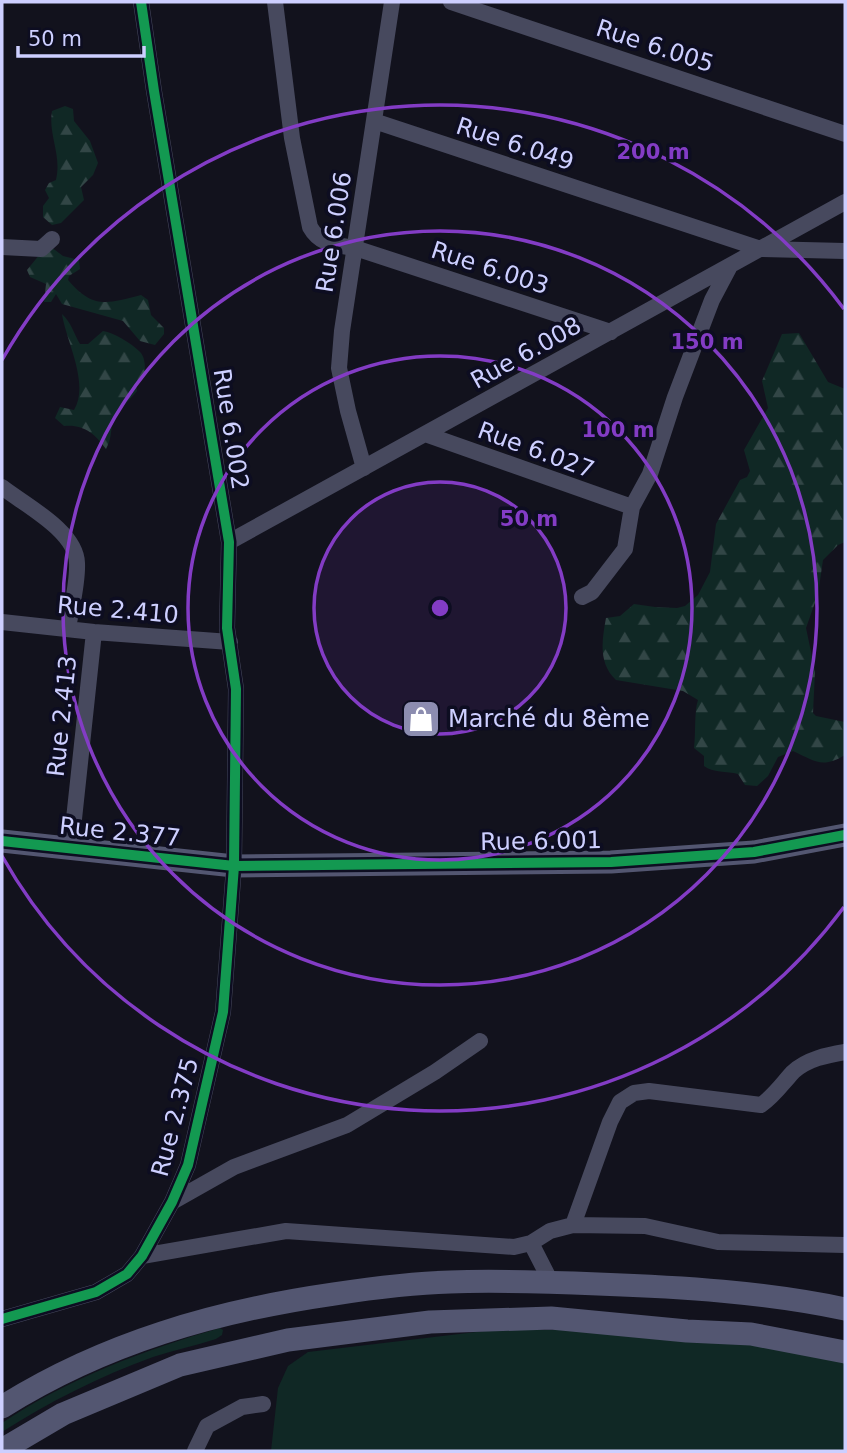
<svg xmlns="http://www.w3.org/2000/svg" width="847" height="1453" font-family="'DejaVu Sans',sans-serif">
  <defs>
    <pattern id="forest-firs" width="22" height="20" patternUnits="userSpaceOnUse" patternTransform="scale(1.75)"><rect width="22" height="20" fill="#102825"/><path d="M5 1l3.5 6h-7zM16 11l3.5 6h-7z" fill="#324646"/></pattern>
  </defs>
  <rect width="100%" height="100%" fill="#12121d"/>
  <path fill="url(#forest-firs)" d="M65,106l8,3 1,12 16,20 8,22 -5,12 -12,12 3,13 -23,23 -9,2 -9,-8v-11l6,-8 -4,-8 4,-7 7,-3c6,-25 -8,-45 -4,-69z
    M51,247l12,9 16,4 1,9 -11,7 -1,4c25,29 38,24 73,15l7,5 3,15 13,13v6l-9,11 -15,-4 -17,-20 -61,-17 -6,-10 -5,8h-7l2,-18 -16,-7 -3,-7 13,-16z
    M62,314c9,8 12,20 18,30h8l15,-13c11,2 28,12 36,20 6,5 6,14 6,22l-9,10 1,8c-9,11 -18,17 -24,31 -3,10 -1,16 -7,27 -11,-15 -22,-25 -42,-23l-9,-8 5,-11 14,3c16,-26 -8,-69 -12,-96z
    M799,333l29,49 17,7v153l-7,3 -15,15 -5,34 -12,34 9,43 -2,42 3,3 29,6v33c-23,14 -30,6 -52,-4l-15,6 -10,19 -11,10 -12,-1 -7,-11c-11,-3 -25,-1 -34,-8v-10l-10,-8c2,-16 0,-36 4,-48l-15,-9 -67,-11c-18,-17 -14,-40 -10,-62l14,-2 14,-12 21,3 22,1 8,-2 13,-11 12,-23 6,-48 24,-44 7,-3 3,-6 -6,-21 24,-42 -6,-27 20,-47z"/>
  <path fill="#102825" d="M220,1328l3,2 -1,5 -6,4c-21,7 -42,11 -63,18 -53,19 -104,45 -151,75v-9c65,-44 142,-73 218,-95z
    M493,1330h78l179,14 95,16v91h-574l7,-63 10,-22 20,-14z"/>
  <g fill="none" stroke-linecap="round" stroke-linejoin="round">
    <path stroke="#47495e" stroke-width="16" d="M275,2l17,136 18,89c10,18 26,18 45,21l256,84
      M451,2l394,132
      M374,121l387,128 84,2
      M2,247l39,2 11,-10
      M425,434l207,73
      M364,468l-16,-57 -9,-43 3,-37 50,-329
      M2,487c23,18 74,44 75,76 1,21 -6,45 -9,66
      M229,542l616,-340
      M582,597l10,-5 33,-43 7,-42 18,-33 25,-77 37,-97 18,-34
      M2,622l92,10 136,10
      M71,847l23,-215
      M172,1202l62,-35 113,-42 88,-53 45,-31
      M573,1225l37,-103 10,-20 14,-9 15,-2 112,14c13,-9 21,-21 32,-33 14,-13 34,-17 52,-20
      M531,1243l20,39
      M142,1256l144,-25 228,16 17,-4 19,-12 23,-6 72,1 73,16 127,3
      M2,1319l94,-27 31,-18 15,-18 30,-54 16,-37 35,-153 11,-146 2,-177 -9,-61 2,-86 -75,-451 -13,-89
      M195,1451l12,-25 35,-19 21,-3"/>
    <path stroke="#535671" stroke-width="23" d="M2,841l232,25 377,-4 143,-10 91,-17
      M2,1407c102,-64 214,-96 332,-113 39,-6 77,-11 116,-12 49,-2 99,0 148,2 84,3 166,8 247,25
      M2,1450l61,-36 117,-49 108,-25 142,-18 121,-4 136,13 64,3 94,18"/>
    <defs>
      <path id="cycleway" d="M2,841l232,25 377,-4 143,-10 91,-17
        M2,1319l94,-27 31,-18 15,-18 30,-54 16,-37 35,-153 11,-146 2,-177 -9,-61 2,-86 -75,-451 -13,-89"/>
    </defs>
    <use href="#cycleway" stroke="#0d0d21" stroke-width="15"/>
    <use href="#cycleway" stroke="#139951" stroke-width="10"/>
  </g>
  <circle cx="440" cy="608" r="126" fill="#833cc5" fill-opacity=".12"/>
  <g fill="none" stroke="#833cc5" stroke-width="3.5">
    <circle cx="440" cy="608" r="126"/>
    <circle cx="440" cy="608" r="252"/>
    <circle cx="440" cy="608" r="377"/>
    <path d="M844 907A503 503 0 0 1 2 856M2 360A503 503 0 0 1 844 309"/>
  </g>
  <defs>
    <symbol id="shop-square" viewBox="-11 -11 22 22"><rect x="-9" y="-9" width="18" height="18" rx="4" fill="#8c8db0" stroke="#0d0d21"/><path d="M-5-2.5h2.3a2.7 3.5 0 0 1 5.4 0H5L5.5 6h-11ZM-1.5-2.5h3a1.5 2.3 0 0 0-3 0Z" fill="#fff"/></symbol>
  </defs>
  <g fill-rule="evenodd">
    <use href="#shop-square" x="399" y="697" width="44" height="44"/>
  </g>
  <g text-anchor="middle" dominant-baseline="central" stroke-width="7" stroke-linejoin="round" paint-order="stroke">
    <g font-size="24" fill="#cdcfff" stroke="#0d0d21">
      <text transform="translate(655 46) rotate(18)">Rue 6.005</text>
      <text transform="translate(515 144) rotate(18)">Rue 6.049</text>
      <text transform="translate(334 232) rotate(-81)">Rue 6.006</text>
      <text transform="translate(490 268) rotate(18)">Rue 6.003</text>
      <text transform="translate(526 353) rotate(-29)">Rue 6.008</text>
      <text transform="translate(231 429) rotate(81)">Rue 6.002</text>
      <text transform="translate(536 450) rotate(20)">Rue 6.027</text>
      <text transform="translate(118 610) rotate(5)">Rue 2.410</text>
      <text transform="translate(62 716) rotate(-84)">Rue 2.413</text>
      <text transform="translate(120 832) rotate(6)">Rue 2.377</text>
      <text transform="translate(541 841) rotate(-1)">Rue 6.001</text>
      <text transform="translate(175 1117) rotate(-75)">Rue 2.375</text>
    </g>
    <g font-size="24" fill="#cdcfff" stroke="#0d0d21" text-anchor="start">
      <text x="448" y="719">Marché du 8ème</text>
    </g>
  </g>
  <circle cx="440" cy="608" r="10" fill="#833cc5" stroke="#0d0d21" stroke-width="3.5"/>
  <g font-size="21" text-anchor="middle" font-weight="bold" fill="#833cc5" stroke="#0d0d21" stroke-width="7" stroke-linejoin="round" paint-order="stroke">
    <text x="653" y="159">200 m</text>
    <text x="707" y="349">150 m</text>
    <text x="618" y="437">100 m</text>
    <text x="529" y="526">50 m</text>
  </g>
  <rect width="847" height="1453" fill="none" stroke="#cdcfff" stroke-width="7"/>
  <path d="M18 46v10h126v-10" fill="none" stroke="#cdcfff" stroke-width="3.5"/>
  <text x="28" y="46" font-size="21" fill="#cdcfff" stroke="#0d0d21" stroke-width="5" paint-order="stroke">50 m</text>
</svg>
